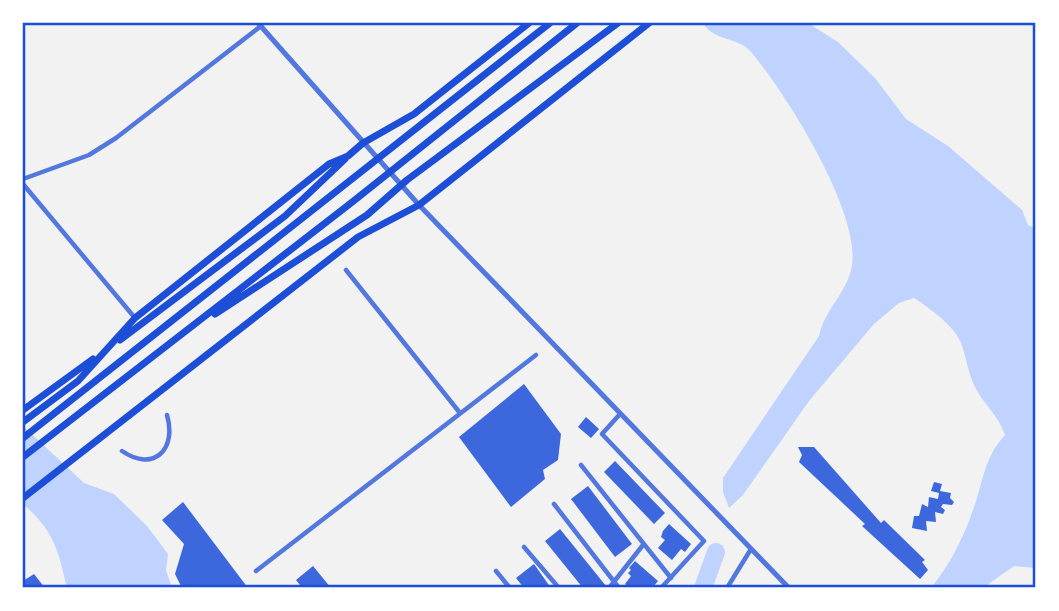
<svg xmlns="http://www.w3.org/2000/svg" width="1059" height="611" font-family="Merriweather,serif">
  <rect width="100%" height="100%" fill="#f2f2f2"/>
  <path fill="#bfd3fe" d="M703,23h105l30,19 37,36 31,41 42,27 74,64 6,15 8,4v339l-22,-2 -31,22h-52c19,-24 32,-49 42,-78 10,-27 11,-53 32,-75 -6,-19 -22,-31 -31,-50 -6,-13 -8,-29 -13,-42 -7,-18 -32,-35 -47,-45l-15,5 -25,21 -65,77 -66,94 -14,13 -6,-16v-14l96,-142c5,-25 26,-41 32,-66 14,-52 -66,-178 -100,-218 -12,-15 -38,-11 -48,-29z
    M23,426l61,57 30,11 33,32 21,28 -2,16 6,18h-105c-9,-39 -13,-57 -44,-84z"/>
  <g fill="none" stroke-linecap="round" stroke-linejoin="round">
    <path stroke="#bfd3fe" stroke-width="18" d="M703,588l13,-36"/>
  </g>
  <path fill="#3d67dc" d="M524,384l37,50 -3,26 -15,10 2,9 -34,28 -52,-70z
    M586,417l13,12 -8,9 -13,-11z
    M798,447h16l67,76 3,-3 41,40 -3,2 6,8 -8,9 -58,-53 3,-2 -66,-62 3,-7z
    M615,461l50,52 -11,11 -50,-52z
    M934,482l8,2 -2,7 11,2 -1,5 4,4 -2,3 -9,-1 -2,3 4,3 -2,4 -8,-2 1,10 -10,-1 1,10 -15,-3 2,-12h5l3,-12 6,3 1,-10 9,2 1,-6 -8,-2z
    M588,486l44,58 -17,13 -44,-58z
    M183,502l65,86h-66l-7,-14 9,-30 -22,-24z
    M669,524l22,20 -6,8 -4,-3 -9,11 -14,-12 7,-8 -4,-3 2,-6z
    M560,529l46,57 -3,2h-20l-38,-47z
    M635,561l23,20 -6,7 -4,-2 -19,2 -4,-4 6,-8 -3,-3 3,-3 -2,-2z
    M534,564l17,24h-27l-8,-10z
    M313,566l18,22h-36l5,-3 -4,-5z
    M34,574l11,14h-22v-7z"/>
  <g fill="none" stroke-linecap="round" stroke-linejoin="round">
    <path stroke="#5277de" stroke-width="4.5" d="M23,179l66,-24 27,-17 145,-112
      M23,184l112,134
      M346,270l114,143
      M620,414l-18,20 102,107 -43,47
      M122,451c32,22 55,-2 45,-36
      M581,465l90,113
      M554,504l65,84
      M524,547l35,41
      M256,571l280,-216
      M496,571l14,17
      M609,588l34,-43
      M727,588l24,-39"/>
    <path stroke="#5277de" stroke-width="5" d="M258,23l161,182 370,383"/>
    <path stroke="#1d4ed8" stroke-width="7" d="M215,314l152,-99 40,-35 211,-157
      M120,340l165,-124 60,-57
      M23,410l70,-51
      M23,422l55,-41 57,-63 194,-154 19,-8 15,-13 51,-29 115,-91
      M23,438l527,-415
      M23,457l328,-254 226,-180
      M23,498l335,-261 61,-32 230,-182"/>
  </g>
  <rect width="1059" height="611" fill="none" stroke="#ffffff" stroke-width="49"/>
  <rect x="24" y="24" width="1010" height="562" fill="none" stroke="#1d4ed8" stroke-width="2.5"/>
</svg>
